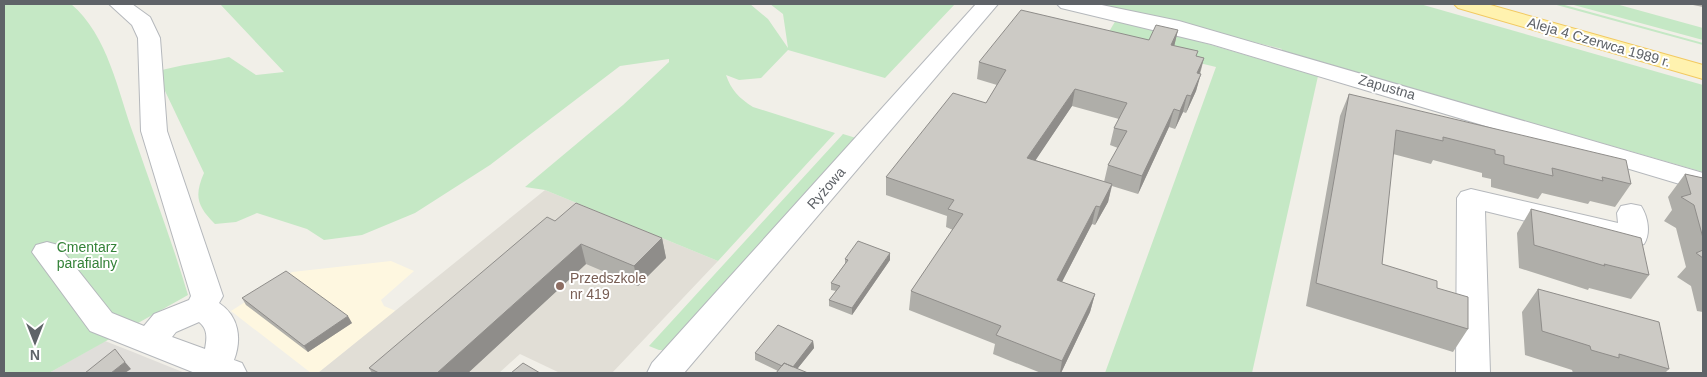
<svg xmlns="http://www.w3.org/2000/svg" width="1707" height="377" font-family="Helvetica,sans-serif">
  <rect width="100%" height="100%" fill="#f1efe8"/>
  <path fill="#fef7e0" d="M391,261l23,10 -33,29 3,6 12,5 -78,62h-7l-80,-62 61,-39z"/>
  <path fill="#e0deda" d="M105,341l28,11 52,21h-136z"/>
  <path fill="#e1ded6" d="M545,190l173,71 -106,112h-52l-40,-19 -21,19h-181z"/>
  <path fill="#c5e8c5" d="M4,4h67c37,31 47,88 63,132 18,53 38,105 54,159l-139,78h-45z
    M220,4h530l18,15 20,29 -5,-34 -13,-10h185l-70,74 -97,-28 -27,28 -22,2 -13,-5c5,15 13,23 27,32l82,26 -117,128 -173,-71 -20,-3 98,-82 46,-43v-3l-49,7 -130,99 -75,48 -53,22 -38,5 -17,-11 -50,-16 -21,9 -21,2c-18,-18 -21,-28 -11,-51l-48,-101c24,-8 48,-9 73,-15l27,18 28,-3z
    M1095,4h325l283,81v87l-422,-121 1,-2z
    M1553,4h8l142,39v2z
    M1570,4h46l87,24v12z
    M1116,20l54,13 148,43 -66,297h-147l111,-306 -112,-27z
    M843,134l13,4 -191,212h-6l-10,-4z"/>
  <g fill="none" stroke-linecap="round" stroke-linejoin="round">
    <defs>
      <path id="minor" d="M109,4h23l18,13 10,21 7,93 56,165 -4,7c20,13 23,36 15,57l8,3 5,10h-52l-105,-42 -58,-79 4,-7 11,-3 11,3 54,68 32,13 10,-12 35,-14 2,-4 -50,-165 -3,-93 -6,-13zM199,322c9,7 8,16 6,27l-33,-12 4,-5z
        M976,4h22l-314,369h-37l5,-10z
        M1057,4h40l82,17 524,152v18l-492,-147 -150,-36z
        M1471,189l147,34 -1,-10 4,-7 10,-2 10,2c7,11 10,27 3,38l-10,3 -149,-36 5,162h-34l1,-175 4,-6z"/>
      <path id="major" d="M1454,4h33l216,61v14l-245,-71z"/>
    </defs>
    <use href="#minor" stroke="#b5b8bc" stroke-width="2"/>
    <use href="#major" stroke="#f2c960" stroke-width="2"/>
    <use href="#minor" fill="#fff" fill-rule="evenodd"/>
    <use href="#major" fill="#fff2af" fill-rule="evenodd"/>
  </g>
  <path fill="#afaea9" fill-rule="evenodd" d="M1688,4h15v3z
    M1178,30l-4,16 24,5 -2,5 8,2 -8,33 -10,22 -3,-1 -8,17 -6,-2 -31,67 -26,-8 -4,16 -13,23 -3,-1 -30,58 33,12 -5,18 -29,61h-20l-48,-19 2,-10 -86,-34 2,-19 42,-61 -7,-3 1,-11 -61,-21v-18l100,-74 11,-18 -20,-6 2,-17 170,-22zM1072,106l47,13 -5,9 -4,17 8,3 -10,17 -4,17 -69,-22z
    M1349,94l282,90 -16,23 -25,-6 -2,3 -46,-11 -4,6 -47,-12v-8l-9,-2v-4l-49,-13 -2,4 -38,-10 -11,110 55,24 31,41 -15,23 -147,-46 34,-190z
    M1685,174l18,4v134l-6,-1 -6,-25 -14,-9 9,-10 -10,-39 -12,-7 8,-11 -4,-13z
    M1531,209l118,66 -18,24 -42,-11 -1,2 -69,-22 -2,-35z
    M555,221l107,17 4,20 -28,28 -52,-22 -118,109h-96l-3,-5z
    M845,259l45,1 -38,55 -23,-9v-6l7,-9 -5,-1v-7l14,-19z
    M1538,289l131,80 -4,4h-92l-1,-3 -47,-15 -3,-43z
    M242,298l110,25 -44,29 -62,-47z
    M813,341l1,7 -17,21 -19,2 -23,-11v-7z"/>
  <path fill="#8f8d8a" d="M1178,30l-4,17 -3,-2z
    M1204,58l-5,17 -2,-2z
    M1201,74l-5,17 -10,22 5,-17z
    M1075,89l-3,17 -47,70 2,-18z
    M1187,95l-4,17 -8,17 5,-18z
    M1174,109l-5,18 -31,67 4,-18z
    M1112,184l-4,18 -13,23 5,-18z
    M1096,206l-4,18 -39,75 4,-19z
    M662,238l4,20 -28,28 -4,-20z
    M581,244l5,20 -118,109h-31z
    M890,253v7l-38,55v-7z
    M1095,294l-5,18 -29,61h-1l2,-12z
    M348,316l4,7 -44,29 -4,-6z
    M813,341l1,7 -20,25 -4,-3z
    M125,362l6,7 -6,4h-14z"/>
  <path fill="#cccac5" stroke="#8f8d8a" d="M1021,10l128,30 7,-15 22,5 -7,15 27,6 -2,5 8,2 -7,15 4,1 -10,22 -4,-1 -7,16 -6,-2 -32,67 -34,-11 19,-34 -13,-3 13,-25 -52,-14 -48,69 85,26 -12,23 -4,-1 -39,74 38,14 -33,67 -66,-26 5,-9 -90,-35 52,-77 -15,-5 6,-9 -68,-23 67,-84 33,10 20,-33 -27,-8z
    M1349,94l277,66 5,24 -29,-7 1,4 -51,-13 1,8 -49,-12v-8l-9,-2v-4l-52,-13v4l-47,-11 -14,134 55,17v7l31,9v32l-152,-46z
    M1685,174l18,4v60l-9,-33 -13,-8 10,-3z
    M576,203l86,35 -28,28 -53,-22 -144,129h-58l-10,-5 178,-151 8,4z
    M1531,209l110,29 8,37 -45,-11 1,2 -71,-21z
    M858,241l32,12 -38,55 -23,-8 11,-14 -9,-3 17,-23 -3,-1z
    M1703,250v8l-7,-5z
    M286,271l62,45 -44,30 -62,-48z
    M1538,289l121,33 10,47 -50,-15v4l-28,-8 -1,-4 -48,-15z
    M778,325l35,16 -20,26 -9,-4 -2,3 -27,-13z
    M115,349l10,13 -14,11h-26z
    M523,363l17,10h-29z
    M784,363l24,10h-32z"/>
  <circle fill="#8d6e63" stroke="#fff" stroke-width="2" cx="560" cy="286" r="5"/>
  <g text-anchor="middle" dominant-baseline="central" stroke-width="4" stroke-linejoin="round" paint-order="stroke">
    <g font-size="14" fill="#5f6368" stroke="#fff">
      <text transform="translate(1599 42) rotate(16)">Aleja 4 Czerwca 1989 r.</text>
      <text transform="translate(1387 87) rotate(16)">Zapustna</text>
      <text transform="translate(826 188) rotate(-49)">Ryżowa</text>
    </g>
    <g font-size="14" fill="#348238" stroke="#fff">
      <text x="87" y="247">Cmentarz<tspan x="87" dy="16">parafialny</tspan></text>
    </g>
    <g font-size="14" fill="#785e54" stroke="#fff" text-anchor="start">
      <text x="570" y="278">Przedszkole<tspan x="570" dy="16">nr 419</tspan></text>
    </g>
  </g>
  <rect width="1707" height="377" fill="none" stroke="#5f6368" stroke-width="10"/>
  <g transform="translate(35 342) rotate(180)" stroke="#ffffff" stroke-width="4" paint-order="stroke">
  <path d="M0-4L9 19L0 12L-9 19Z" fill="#5f6368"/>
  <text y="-8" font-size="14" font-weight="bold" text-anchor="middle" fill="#5f6368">N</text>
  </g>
</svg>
